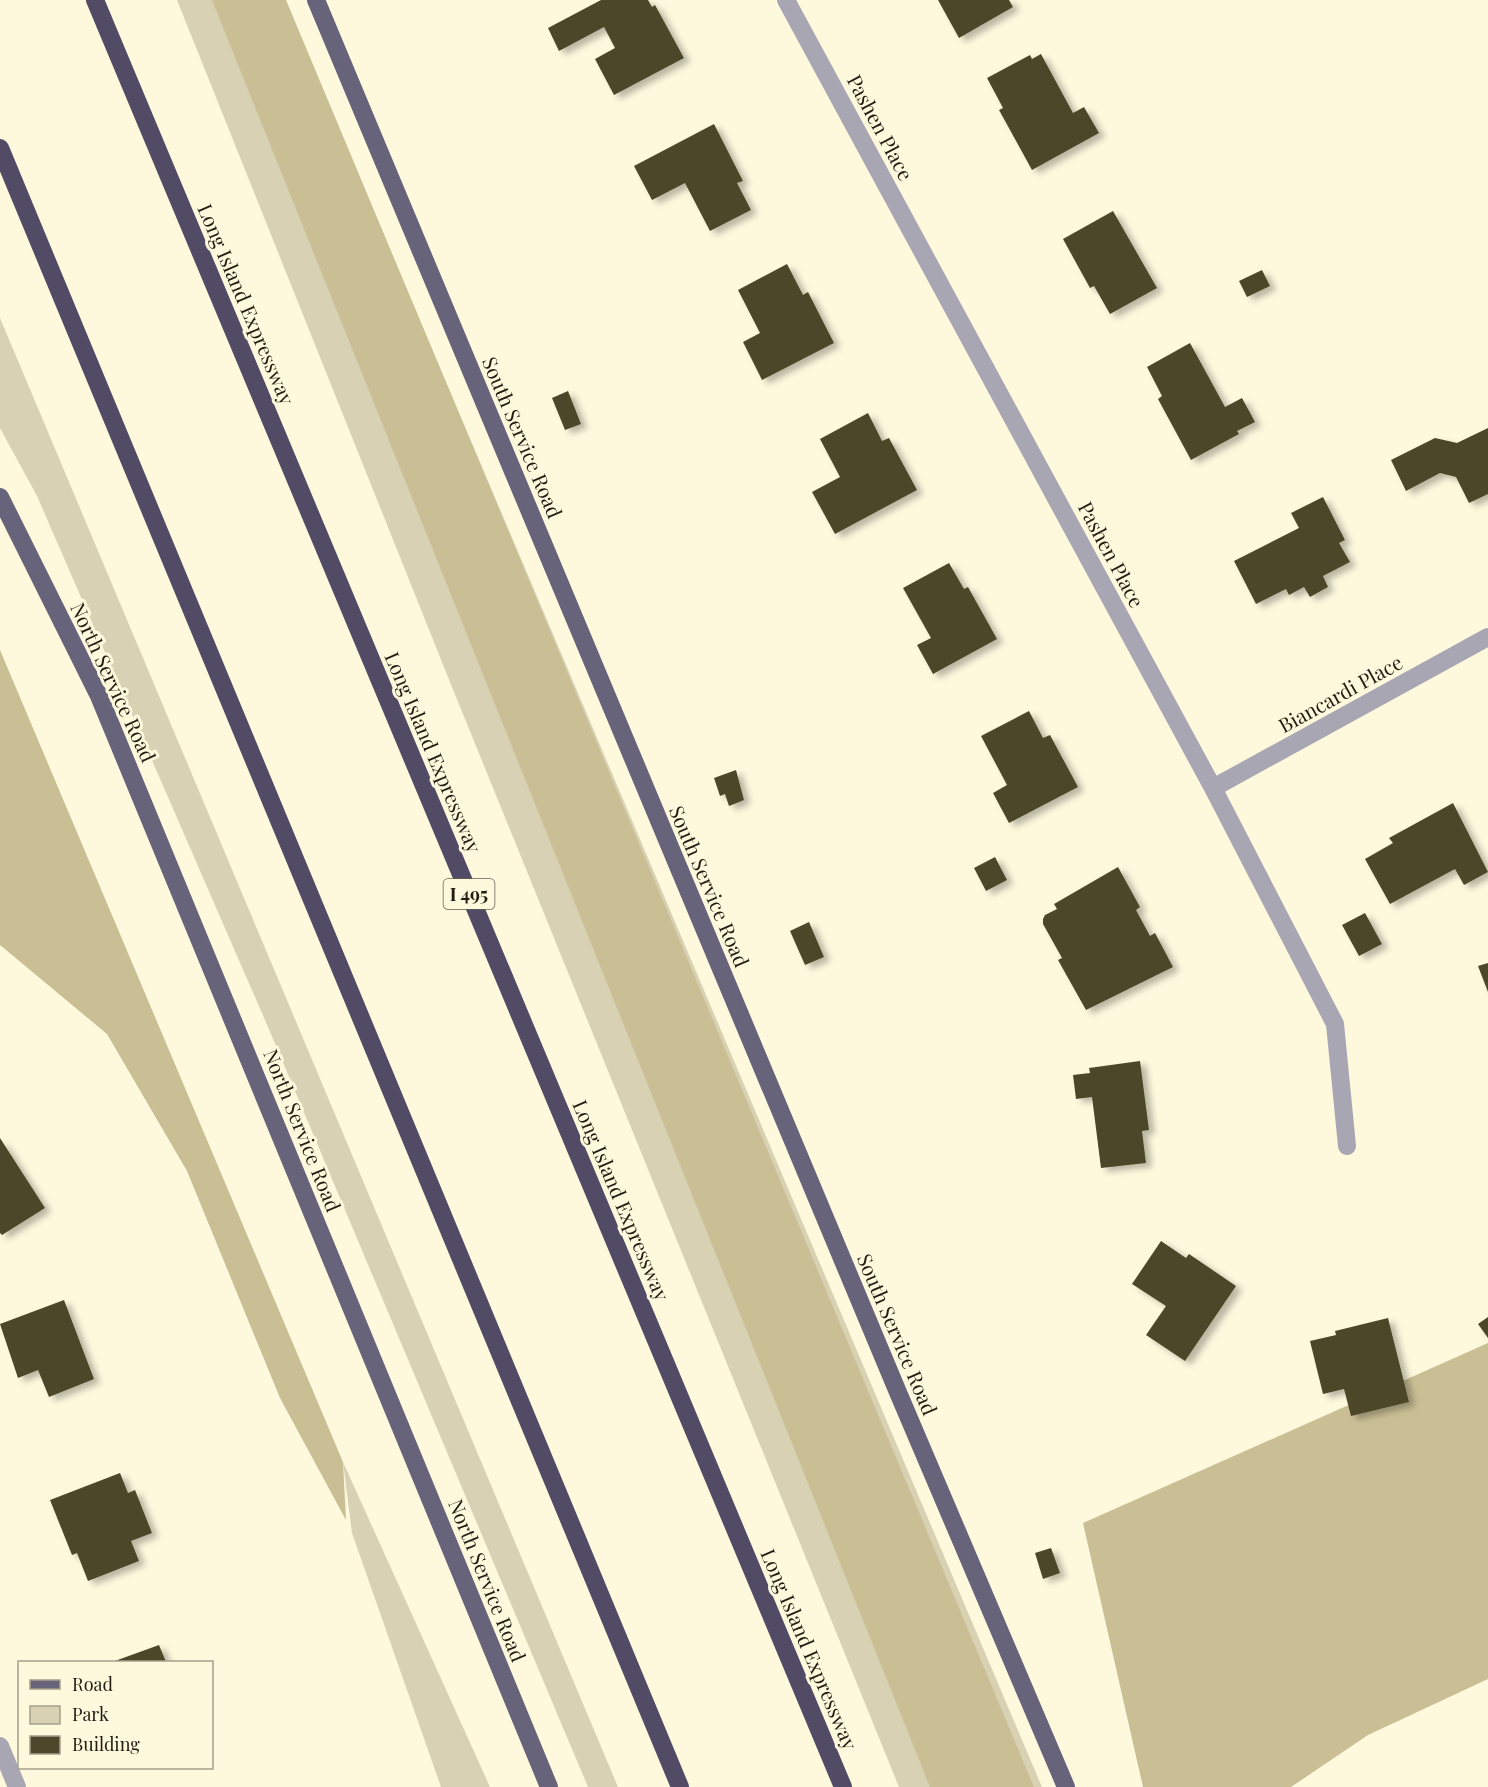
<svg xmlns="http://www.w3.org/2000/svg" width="1488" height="1787" font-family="'Playfair Display',serif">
  <defs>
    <filter id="shadow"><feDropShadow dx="6" dy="4" stdDeviation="3" flood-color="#0004"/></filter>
  </defs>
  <rect width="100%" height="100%" fill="#fef8dd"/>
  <path fill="#d8d1b3" d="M177,0h107l758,1787h-143l-449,-1105z
    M0,318l618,1469h-30l-320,-760 -231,-531 -37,-68z
    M343,1462l147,325h-49l-89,-254z"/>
  <path fill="#cabf94" d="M212,0h74l748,1787h-104z
    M0,650l343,812 3,58 -66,-122 -93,-227 -80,-137 -107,-89z
    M1488,1343v336l-120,56 -77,52h-148l-60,-264z"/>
  <path fill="#4e472b" filter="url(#shadow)" d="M601,0h47l4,7 3,-2 29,53 -70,37 -19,-36 20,-11 -11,-21 -45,24 -11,-23z
    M938,0h71l4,7 -54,31z
    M1041,54l32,59 11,-6 15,26 -67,37 -33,-60 4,-2 -16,-30 43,-23 2,4z
    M714,124l29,57 -6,2 14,27 -41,21 -25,-48 -33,17 -18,-34z
    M1113,211l44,77 -47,26 -16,-28 -4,2 -27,-49z
    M787,264l16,31 5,-3 26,51 -72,37 -19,-38 17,-9 -22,-43z
    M1262,270l8,16 -23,11 -8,-16z
    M1190,343l35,64 17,-9 13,24 -18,9 2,3 -48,26 -33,-61 4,-3 -15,-29z
    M568,391l13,33 -16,6 -13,-32z
    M868,413l14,28 7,-3 28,52 -82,44 -23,-42 28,-15 -20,-38z
    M1488,428v66l-19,9 -13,-26 -16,-4 -34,18 -15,-31 44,-22 22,5z
    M1323,497l22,43 -6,3 11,19 -27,14 5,11 -18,10 -6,-10 -15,8 -3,-6 -30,15 -22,-43 65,-33 -8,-15z
    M949,563l15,26 4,-2 29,52 -64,35 -16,-29 14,-7 -28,-50z
    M1029,711l14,27 7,-3 28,52 -69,36 -16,-30 14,-8 -26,-49z
    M736,770l8,30 -15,6 -4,-12 -5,2 -6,-18z
    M1453,803l35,69 -24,13 -9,-16 -65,35 -25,-45 28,-16 -4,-5z
    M995,857l12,23 -21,11 -12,-23z
    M1118,867l22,40 -4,3 14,26 5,-3 18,34 -87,43 -28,-50 4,-2 -19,-34v-5l2,-4 12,-6 -3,-5z
    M1365,913l17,31 -23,12 -17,-31z
    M809,922l15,35 -19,8 -15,-34z
    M1488,963v29l-10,-26z
    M1140,1061l9,69 -7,1 4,32 -45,5 -9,-71 -16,2 -3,-24 17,-2 -1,-5z
    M0,1138l45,70 -43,27 -2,-2z
    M1161,1241l25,17 3,-4 47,32 -51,75 -39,-26 20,-29 -34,-22z
    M64,1300l30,79 -45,18 -11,-27 -20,8 -18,-54z
    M1488,1317v21l-10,-14z
    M1388,1318l21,84 -58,14 -7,-27 -21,5 -13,-53 26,-6 -1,-4z
    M120,1473l8,20 7,-3 17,43 -21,8 8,20 -51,20 -11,-28 -5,2 -22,-55z
    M1051,1548l9,25 -17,6 -8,-26z
    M159,1645l7,17h-54z"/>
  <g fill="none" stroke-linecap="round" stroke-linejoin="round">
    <path stroke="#a8a6b3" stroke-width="18" d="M786,0l427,788 122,236 12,122
      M1213,788l275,-151
      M0,1746l17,41"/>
    <path stroke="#67637a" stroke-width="18" d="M316,0l581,1390 169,397
      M0,497l99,199 450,1091"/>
    <path stroke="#514b65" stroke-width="18" d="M95,0l748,1787
      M0,148l680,1639"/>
  </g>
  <g text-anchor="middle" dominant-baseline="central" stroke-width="6" stroke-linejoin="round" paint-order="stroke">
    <rect fill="#fef8dd" stroke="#635f4f" stroke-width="1.5" x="443.5" y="879" width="51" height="30" rx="4.5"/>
    <g font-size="18" font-weight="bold" fill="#211d12">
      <text x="469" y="894">I 495</text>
    </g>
    <g font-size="20" fill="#211d12" stroke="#fef8dd">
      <text transform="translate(881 127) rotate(62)">Pashen Place</text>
      <text transform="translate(247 304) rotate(67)">Long Island Expressway</text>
      <text transform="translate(523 437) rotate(67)">South Service Road</text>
      <text transform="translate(1112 554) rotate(62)">Pashen Place</text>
      <text transform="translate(114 682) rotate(65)">North Service Road</text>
      <text transform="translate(1340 693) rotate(-29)">Biancardi Place</text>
      <text transform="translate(434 752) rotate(67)">Long Island Expressway</text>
      <text transform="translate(710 886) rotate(67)">South Service Road</text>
      <text transform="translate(303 1130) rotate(68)">North Service Road</text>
      <text transform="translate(622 1200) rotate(67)">Long Island Expressway</text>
      <text transform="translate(898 1334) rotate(67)">South Service Road</text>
      <text transform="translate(488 1580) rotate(68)">North Service Road</text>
      <text transform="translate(810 1649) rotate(67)">Long Island Expressway</text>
    </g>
  </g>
  <rect x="18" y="1661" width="195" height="108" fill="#fef8dd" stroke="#a6a08c" stroke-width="1.5"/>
  <rect x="30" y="1680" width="30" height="9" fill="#67637a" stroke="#a6a08c" stroke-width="1.5"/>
  <text x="72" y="1691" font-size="18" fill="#211d12">Road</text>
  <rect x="30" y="1706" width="30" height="18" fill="#d8d1b3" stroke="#a6a08c" stroke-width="1.5"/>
  <text x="72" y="1721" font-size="18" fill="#211d12">Park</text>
  <rect x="30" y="1736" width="30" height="18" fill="#4e472b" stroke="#a6a08c" stroke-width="1.5"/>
  <text x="72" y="1751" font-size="18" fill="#211d12">Building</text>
</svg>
